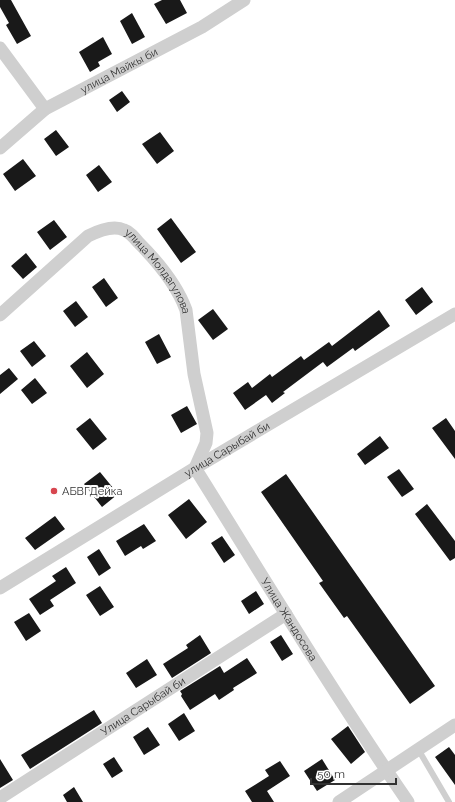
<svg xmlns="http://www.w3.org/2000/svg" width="455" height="802" font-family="Raleway,sans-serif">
  <rect width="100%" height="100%" fill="#fff"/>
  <path fill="#191919" d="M0,0h11l20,36 -14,8 -11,-19 3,-2 -9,-16z
    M162,0h18l7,13 -21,11 -12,-20z
    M132,13l13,24 -13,7 -12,-23z
    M103,37l9,17 -14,8 2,4 -10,6 -11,-20z
    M122,91l8,11 -13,10 -8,-12z
    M56,130l13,17 -13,9 -12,-17z
    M160,132l14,19 -17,13 -15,-20z
    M23,159l13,17 -21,15 -12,-17z
    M99,165l13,17 -14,10 -12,-17z
    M171,218l25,34 -15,11 -24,-34z
    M54,220l13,17 -17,13 -13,-18z
    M26,253l11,14 -14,12 -12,-13z
    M104,278l14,20 -12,9 -14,-20z
    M422,287l11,15 -17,13 -11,-15z
    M76,301l12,16 -13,10 -12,-16z
    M213,309l15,20 -15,11 -15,-20z
    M379,310l11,16 -35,25 -2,-3 -26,19 -4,-5 -40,30 2,1 -13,10 -6,-8 -21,15 -12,-17 15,-11 4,6 18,-14 2,3 29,-21 3,4 25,-18 3,4z
    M159,334l12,23 -14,7 -12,-22z
    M34,341l12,15 -14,11 -12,-16z
    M87,352l17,22 -17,14 -17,-22z
    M9,368l9,11 -18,15v-19z
    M35,378l12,15 -15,11 -11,-14z
    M187,406l10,18 -16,9 -10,-18z
    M90,418l17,21 -14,11 -17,-21z
    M446,418l9,13v28l-23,-31z
    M380,436l9,12 -24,17 -8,-11z
    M399,469l15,20 -12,8 -15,-20z
    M100,472l18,22 -16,13 -18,-23z
    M286,474l149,212 -25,18 -63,-88 -3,2 -25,-35 4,-2 -62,-89z
    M189,499l18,23 -21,17 -18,-24z
    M427,504l28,37v17l-5,3 -35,-47z
    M55,516l10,13 -30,21 -10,-12z
    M144,524l12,17 -13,8 -2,-3 -16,10 -9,-15z
    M222,536l13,19 -11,8 -13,-20z
    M99,549l12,19 -12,8 -12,-19z
    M66,567l10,16 -26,17 4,6 -14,9 -11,-16 27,-18 -4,-5z
    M100,586l14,21 -14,9 -14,-21z
    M256,591l8,13 -15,10 -8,-13z
    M29,613l12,18 -15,10 -12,-19z
    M200,635l11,18 -39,25 -9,-14 25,-16 -2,-3z
    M281,635l12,19 -11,7 -12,-19z
    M247,658l10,15 -24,15 1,2 -15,10 -4,-6 -25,16 -9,-14 1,-2 -2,-3 40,-25 4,7z
    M147,659l10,16 -21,13 -10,-15z
    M94,710l8,13 -72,46 -9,-14z
    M184,713l11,18 -16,10 -11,-17z
    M348,726l17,26 -14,12 -20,-25z
    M148,727l12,18 -16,10 -11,-18z
    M449,747l6,8v30l-20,-28z
    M114,757l9,14 -11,7 -9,-14z
    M0,759l13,21 -13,8z
    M322,759l13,21 -18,11 -13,-20z
    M280,761l10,15 -23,15 7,11h-22l-7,-11 24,-15 -4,-6z
    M74,787l9,15h-16l-4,-7z"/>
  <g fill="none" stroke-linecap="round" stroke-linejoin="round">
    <path stroke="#cfcfcf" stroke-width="6" d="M418,749l31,53"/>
    <g stroke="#cfcfcf" stroke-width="13">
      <path d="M0,48l45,61"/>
      <path id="s1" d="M0,148l45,-39 157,-82 42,-27"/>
      <path id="s2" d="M0,315l88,-79c10,-5 26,-11 36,-6 6,2 10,7 14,12 19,19 39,43 48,68l8,64 13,59 -1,10 -11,25c70,112 138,225 213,334"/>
      <path id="s3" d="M0,588l195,-120 260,-154"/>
      <path id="s4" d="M0,798l286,-184"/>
      <path d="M339,802l116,-77"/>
    </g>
  </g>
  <circle fill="#d7464f" stroke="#fff" stroke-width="1.5" cx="54" cy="491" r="4"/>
  <g text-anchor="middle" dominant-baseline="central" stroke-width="4" stroke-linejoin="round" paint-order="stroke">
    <g font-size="11" fill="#323232" stroke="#fff">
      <text stroke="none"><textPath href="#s1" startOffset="143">улица Майкы би</textPath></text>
      <text stroke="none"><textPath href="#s2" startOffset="210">улица Молдагулова</textPath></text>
      <text stroke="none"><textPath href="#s3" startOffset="266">улица Сарыбай би</textPath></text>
      <text stroke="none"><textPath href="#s2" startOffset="599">Улица Жандосова</textPath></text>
      <text stroke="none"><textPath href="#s4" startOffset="170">Улица Сарыбай би</textPath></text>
    </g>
    <g font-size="11" fill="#323232" stroke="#fff" text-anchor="start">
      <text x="62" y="491">АБВГДейка</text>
    </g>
  </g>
  <path d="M311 778v6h85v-6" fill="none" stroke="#323232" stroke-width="2"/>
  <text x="317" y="778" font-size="12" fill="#323232" stroke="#ffffff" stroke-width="3" paint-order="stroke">50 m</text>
</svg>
